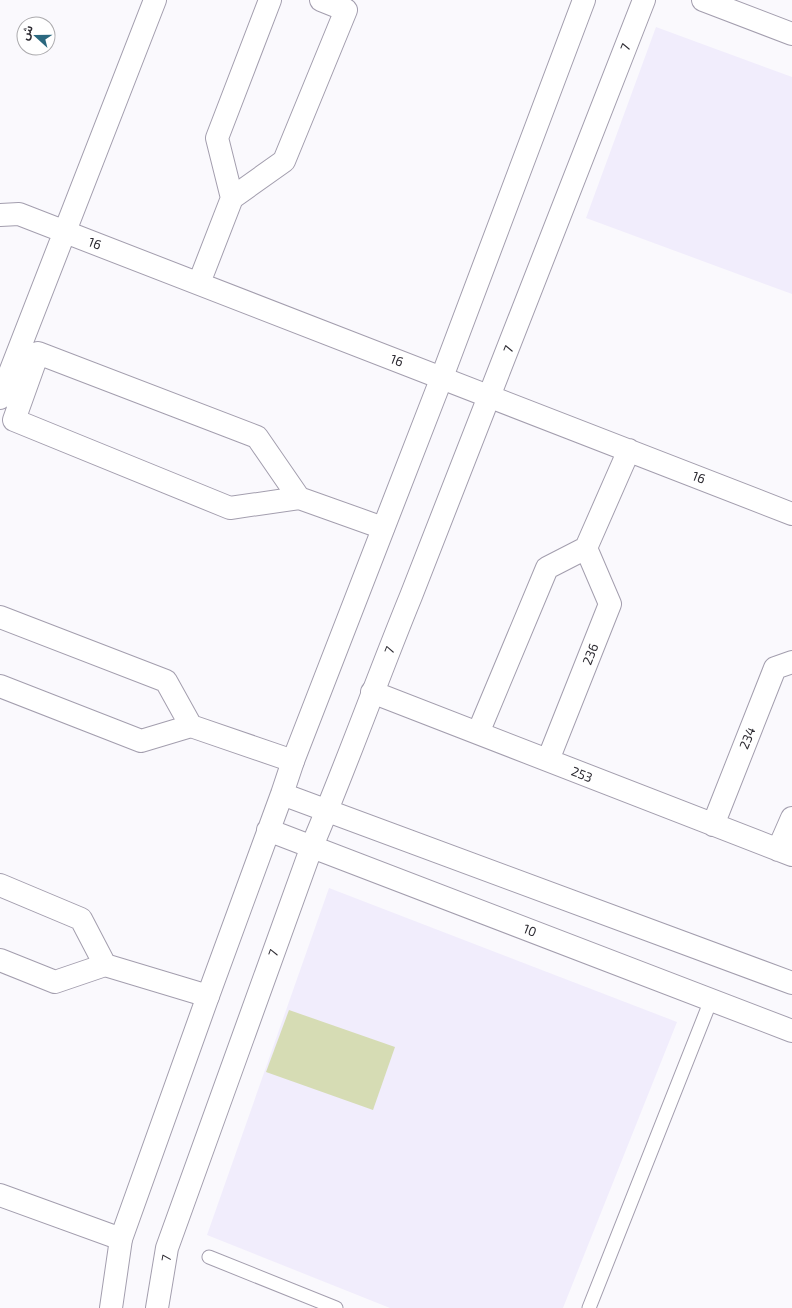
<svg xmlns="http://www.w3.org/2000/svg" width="792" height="1308" font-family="'Exo 2','Noto Sans Arabic',sans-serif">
  <rect width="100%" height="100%" fill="#faf9fd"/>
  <path fill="#f1edfc" d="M656,27l136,50v217l-206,-76z
    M329,888l348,134 -114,286h-173l-183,-73z"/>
  <path fill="#d6dcb4" d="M289,1010l106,37 -22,63 -107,-38z"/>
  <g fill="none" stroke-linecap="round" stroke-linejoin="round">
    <defs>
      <path id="service" d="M209,1257l127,51
        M589,1308l122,-308"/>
      <path id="minor" d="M232,198l-15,-60 53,-138
        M0,215l19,-1 773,300
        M199,283l33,-85 52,-37 62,-151 -25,-10
        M0,398l155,-398
        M299,498l-69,10 -216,-88 24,-67 219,84 42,61 84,30
        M0,617l166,64 25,45
        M0,686l141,55 50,-15 102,35
        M372,692l420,163
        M478,733l69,-165 39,-20 43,-98
        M548,760l62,-156 -24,-56
        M713,825l62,-157 17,-6
        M778,850l14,-32
        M0,885l81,34 24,46
        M0,960l55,22 50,-17 103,31
        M0,1195l121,44"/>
      <path id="tertiary" d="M703,0l89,34
        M282,794l510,189
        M268,830l524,201
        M111,1308l10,-69 87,-243 74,-202 11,-33 149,-384 142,-377
        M157,1308l10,-60 145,-402c35,-82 65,-167 99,-250 78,-198 155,-397 233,-596"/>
    </defs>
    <use href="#service" stroke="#a39eae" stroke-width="15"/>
    <use href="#minor" stroke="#a39eae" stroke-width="24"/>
    <use href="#tertiary" stroke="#a39eae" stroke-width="24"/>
    <use href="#service" stroke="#fff" stroke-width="13"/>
    <use href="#minor" stroke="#fff" stroke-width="22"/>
    <use href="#tertiary" stroke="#fff" stroke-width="22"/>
  </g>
  <g text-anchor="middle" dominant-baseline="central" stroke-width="4" stroke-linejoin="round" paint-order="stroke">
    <g font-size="13" fill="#2d2b32" stroke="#fff">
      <text transform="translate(625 47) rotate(-69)">7</text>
      <text transform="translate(95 243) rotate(21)">16</text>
      <text transform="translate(508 349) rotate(-69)">7</text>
      <text transform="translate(397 360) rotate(21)">16</text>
      <text transform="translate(699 477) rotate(21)">16</text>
      <text transform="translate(389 650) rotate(-68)">7</text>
      <text transform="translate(590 654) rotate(-69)">236</text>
      <text transform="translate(747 738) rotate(-68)">234</text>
      <text transform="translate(582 774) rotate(21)">253</text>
      <text transform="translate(530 930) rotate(21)">10</text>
      <text transform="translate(273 953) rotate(-70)">7</text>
      <text transform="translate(166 1258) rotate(-80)">7</text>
    </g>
  </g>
  <g transform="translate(36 36) rotate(291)"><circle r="19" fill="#ffffff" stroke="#abaaad"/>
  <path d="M0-3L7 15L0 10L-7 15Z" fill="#2b687f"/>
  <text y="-6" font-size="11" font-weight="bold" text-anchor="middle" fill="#2d2b32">ش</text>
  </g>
</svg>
